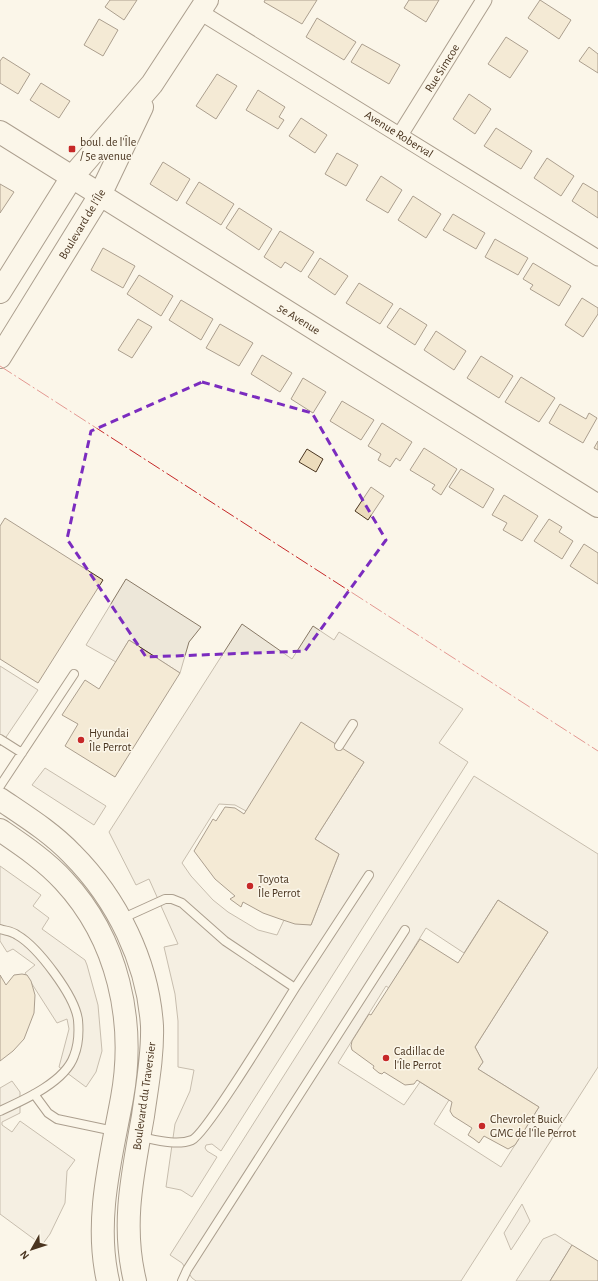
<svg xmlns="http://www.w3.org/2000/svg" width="598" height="1281" font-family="'Alegreya Sans',sans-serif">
  <rect width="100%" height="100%" fill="#fbf6e9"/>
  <path fill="#ede7d9" stroke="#887966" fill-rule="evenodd" d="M126,579l75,48 -12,15 -9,31 -51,-33 -13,22 -30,-17z
    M242,624l50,35 21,-33 21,14 5,-8 124,77 -24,34 29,19 -247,389 -9,-7 -6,1 -1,3 2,3 10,6 -25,40 -11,-7 -15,-3 9,-63 15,-33 4,-21 -16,-3v-46l-3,-27 -11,-47 14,-3 -29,-65 -13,6 -27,-53zM364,762l-49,77 24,15 -28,71 -27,-5 -7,15 -19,-5 -30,-18 -15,-12 -22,-24 -9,-13 37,-59 16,1 11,6z
    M0,666l38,24 -38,56z
    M45,768l61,38 -12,19 -62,-40z
    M474,776l124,78v213l-137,214h-265l-4,-3 -10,-15 -12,-8zM498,900l50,32 -73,115 8,15 -5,7 61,38 -38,60 -67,-43 15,-24 -29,-18 -16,23 -66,-42 48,-77 3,2 37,-60 38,25z
    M0,866l41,29 -8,11 16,12 -7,11 43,31 2,5 11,40 4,46 -6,21 -10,15 -27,-20 10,-38 -2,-10 -10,4 -32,-50 10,-8 -22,-16 -6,3 -7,-11z
    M12,1081l8,11v21l-18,9v3l10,7 8,-11 55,39 -8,11 -2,32 -15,31 -8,11 -42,-31v-126z
    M522,1204l8,17 -19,29 -7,-17z
    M555,1234l17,11 -22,36h-34l27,-42z"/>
  <path fill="#ecdcbc" stroke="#4a3520" d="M110,0h27l-13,20 -19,-13z
    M265,0h52l-15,24 -38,-22z
    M409,0h30l-13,22 -22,-14z
    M540,0l31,20 -12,19 -31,-21z
    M317,18l39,24 -12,18 -38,-23z
    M99,19l19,11 -15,26 -19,-11z
    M506,37l22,14 -18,27 -22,-14z
    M362,44l38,21 -11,19 -38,-22z
    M589,47l9,7v19l-19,-12z
    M3,57l27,17 -12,20 -18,-11v-22z
    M217,74l20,12 -21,33 -20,-13z
    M41,83l29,18 -11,17 -29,-18z
    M258,90l27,17 -6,10 5,3 -6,9 -32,-19z
    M469,94l22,15 -16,25 -22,-15z
    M301,118l26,17 -12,18 -26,-17z
    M496,128l36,23 -11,18 -37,-23z
    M337,153l21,12 -12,21 -21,-12z
    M547,158l27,18 -13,20 -27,-18z
    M163,162l27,17 -13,22 -27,-17z
    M381,176l21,14 -14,23 -22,-13z
    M199,182l35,22 -13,21 -35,-22z
    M583,183l15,9v26l-26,-17z
    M0,184l14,8 -14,21z
    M413,196l28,18 -15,24 -28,-18z
    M239,208l33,21 -13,21 -33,-22z
    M453,214l32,19 -9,16 -33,-19z
    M280,231l34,21 -13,20 -16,-10 -4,6 -17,-11z
    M495,239l33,19 -10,17 -33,-18z
    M103,248l32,18 -12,22 -32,-18z
    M320,258l28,18 -13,19 -27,-18z
    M533,263l38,23 -12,20 -29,-17 3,-4 -10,-6z
    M139,275l34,21 -12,20 -34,-22z
    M359,283l34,21 -13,20 -34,-21z
    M582,298l16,10v6l-15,23 -18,-12z
    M181,300l32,19 -12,21 -32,-20z
    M400,308l27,17 -12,20 -28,-18z
    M138,319l14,8 -20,31 -14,-8z
    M220,324l33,19 -14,23 -33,-18z
    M436,331l30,20 -12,19 -30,-20z
    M262,355l30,18 -12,19 -29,-18z
    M481,356l32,20 -14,22 -32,-20z
    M521,377l34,21 -16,24 -34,-20z
    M303,378l23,14 -13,21 -22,-14z
    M342,401l32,19 -13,20 -31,-19z
    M560,404l26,15 3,-6 8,5 -14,25 -34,-20z
    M382,423l30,19 -12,19 -4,-3 -6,9 -12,-7 3,-6 -13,-8z
    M598,441v9l-4,-2z
    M424,448l33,21 -16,26 -9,-6 3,-4 -25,-15z
    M307,449l16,10 -7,13 -17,-10z
    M461,469l33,20 -11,19 -34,-21z
    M371,487l13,9 -16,24 -13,-9z
    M504,495l34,21 -16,25 -19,-11 4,-7 -15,-8z
    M5,518l98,62 -65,103 -38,-24v-133z
    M549,519l13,8 -3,5 14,9 -11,18 -28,-18z
    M584,544l14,9v31l-28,-18z
    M129,640l51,33 -65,104 -50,-31 13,-22 -16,-9 23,-35 14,9z
    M301,722l63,40 -49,77 24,15 -28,71 -16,-1 -15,-5 -17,-6 -20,-11 -2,5 -11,-8 5,-3 -20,-17 -21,-28 19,-32 3,2 9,-14 10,1 9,6z
    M498,900l50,32 -73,115 8,15 -5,7 61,38 -24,38 -7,4 -24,-13 -5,7 -5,-4 -6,-4 4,-7 -19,-12 -3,-5 2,-9 -35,-22 -3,4 -9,1 -21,-13 -2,2 -3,-1 -6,-5 1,-2 -22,-16 -1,-4 1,-5 17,-27 2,1 49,-76 38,24z
    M22,974l5,1 4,6 4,14 -1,18 -10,26 -11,12 -13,10v-86l6,10 8,-10z
    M572,1245l26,16v20h-48z"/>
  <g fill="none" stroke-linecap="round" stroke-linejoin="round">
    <defs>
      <path id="lane" d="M0,739l22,14
        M339,746l14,-22
        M0,786l74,-112
        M121,919l44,-20h7l10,4 43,38 70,47c-14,22 -88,145 -103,152 -15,6 -36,0 -51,-3
        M0,929c6,2 12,2 17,6 21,12 58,61 61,85 1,11 0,26 -4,36 -9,26 -50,44 -74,55
        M295,988l74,-113
        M34,1094l14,19 9,6 57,12
        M182,1281l5,-11 218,-340"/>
      <path id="street" d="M200,12l398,246
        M400,135l84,-135"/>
      <path id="secondary" d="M0,132l598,374
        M0,292l72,-115 80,-93 55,-84
        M0,357l100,-162 42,-88
        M0,799c25,17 51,33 72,55 45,45 76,108 80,172 1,30 -5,61 -9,90 -10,57 -22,108 -8,165
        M0,830c22,15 46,31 64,51 54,58 72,140 58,217 -11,60 -28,122 -14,183"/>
    </defs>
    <use href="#lane" stroke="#4a3520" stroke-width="10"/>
    <use href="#street" stroke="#4a3520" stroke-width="17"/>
    <use href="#secondary" stroke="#4a3520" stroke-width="24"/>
    <use href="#lane" stroke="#fbf6e9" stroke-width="8"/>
    <use href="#street" stroke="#fbf6e9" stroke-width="15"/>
    <use href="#secondary" stroke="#fbf6e9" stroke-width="22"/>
    <path stroke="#c62828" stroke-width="1" stroke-dasharray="14 3 2 3" stroke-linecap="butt" d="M0,366l598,385"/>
  </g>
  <path d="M0 0H598V1281H0ZM202,382l110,31 74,127 -81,111 -159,6 -79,-118 24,-108z" fill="#fbf6e9" fill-opacity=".55" fill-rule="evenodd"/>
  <path fill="none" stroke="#7b2cbf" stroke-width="3" stroke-dasharray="8 5" stroke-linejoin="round" d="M202,382l110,31 74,127 -81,111 -159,6 -79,-118 24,-108z"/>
  <g fill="#c62828" stroke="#fbf6e9" stroke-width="1.5">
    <rect x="68" y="145" width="8" height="8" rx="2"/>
    <circle cx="81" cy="740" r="4"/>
    <circle cx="250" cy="886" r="4"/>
    <circle cx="386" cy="1058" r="4"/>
    <circle cx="482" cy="1126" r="4"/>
  </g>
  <g text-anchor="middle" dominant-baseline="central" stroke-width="3" stroke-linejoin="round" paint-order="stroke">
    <g font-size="12" fill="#4a3520" stroke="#fbf6e9">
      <text transform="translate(442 68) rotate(-58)">Rue Simcoe</text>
      <text transform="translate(399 134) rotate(32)">Avenue Roberval</text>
      <text transform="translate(82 224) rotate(-59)">Boulevard de l'Île</text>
      <text transform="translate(299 319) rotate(32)">5e Avenue</text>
      <text transform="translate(144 1096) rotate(-82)">Boulevard du Traversier</text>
    </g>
    <g font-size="12" fill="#4a3520" stroke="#fbf6e9" text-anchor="start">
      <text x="80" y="142">boul. de l'Île<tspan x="80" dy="14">/ 5e avenue</tspan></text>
      <text x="89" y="733">Hyundai<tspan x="89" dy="14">Île Perrot</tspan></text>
      <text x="258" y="879">Toyota<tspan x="258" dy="14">Île Perrot</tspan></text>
      <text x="394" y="1051">Cadillac de<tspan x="394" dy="14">l'Île Perrot</tspan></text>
      <text x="490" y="1119">Chevrolet Buick<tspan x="490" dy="14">GMC de l'Île Perrot</tspan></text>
    </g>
  </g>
  <g transform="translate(32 1249) rotate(231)" stroke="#fbf6e9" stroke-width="3" paint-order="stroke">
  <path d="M0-3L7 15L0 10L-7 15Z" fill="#4a3520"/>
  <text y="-6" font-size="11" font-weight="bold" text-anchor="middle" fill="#4a3520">N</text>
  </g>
</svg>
